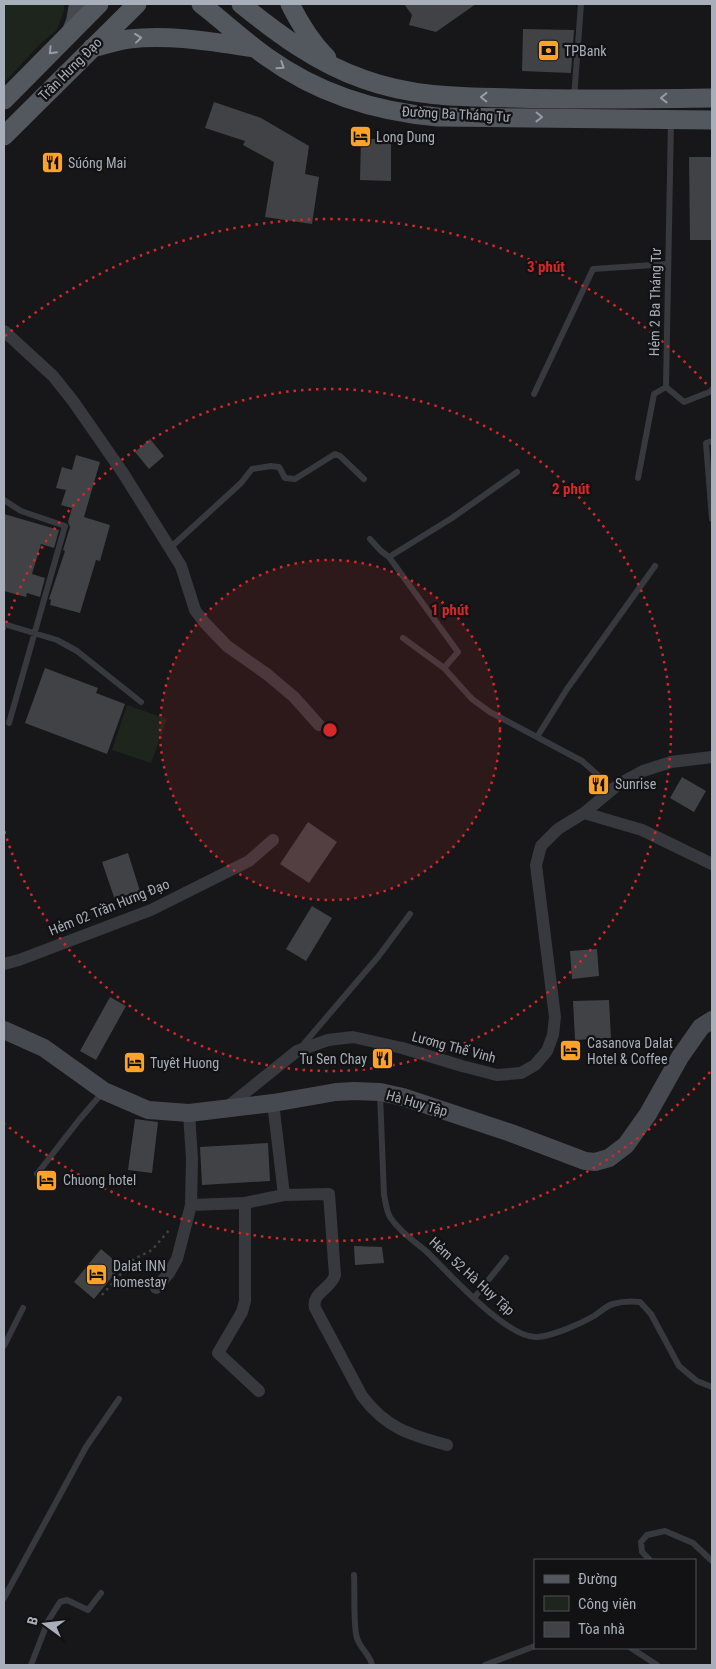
<svg xmlns="http://www.w3.org/2000/svg" width="716" height="1669" font-family="'Roboto Condensed',sans-serif">
  <rect width="100%" height="100%" fill="#171719"/>
  <path fill="#1d251d" d="M4,4h60v6l-7,20 -18,15 -35,38z
    M127,705l40,14 -16,44 -39,-13z"/>
  <path fill="#414246" d="M404,4h72l-40,28 -27,-7 3,-10z
    M523,29l51,1 -3,43 -49,-2z
    M214,102l47,16 48,28 -4,28 14,3 -7,47 -47,-7 9,-55 -31,-17 2,-4 -40,-13z
    M361,139h30v42l-31,-1z
    M689,157h23v83h-22z
    M150,439l14,17 -15,13 -14,-17z
    M76,455l24,7 -16,55 26,8 -10,36 -4,-1 -16,53 -30,-8 1,-5 -2,-1 16,-48 -2,-1 7,-23 -2,-5 4,-14 -11,-3 5,-15 -10,-2 6,-21 10,3z
    M4,514l55,16 -5,18 -13,-4 -9,30 13,4 -5,19 -13,-4 -1,4 -22,-6z
    M45,668l53,20 -2,5 29,11 -18,50 -82,-31z
    M682,777l24,14 -12,21 -24,-14z
    M308,822l29,20 -28,41 -29,-19z
    M128,853l12,38 -25,9 -13,-38z
    M312,906l20,12 -26,43 -20,-12z
    M597,949l2,27 -27,3 -2,-28z
    M110,997l16,9 -30,54 -16,-9z
    M609,1000l2,38 -36,2 -2,-39z
    M135,1119l23,3 -6,51 -24,-3z
    M268,1143l2,38 -68,4 -2,-38z
    M354,1246l28,1 2,16 -29,2z
    M101,1249l20,17 -27,33 -20,-17z"/>
  <g fill="none" stroke-linecap="round" stroke-linejoin="round">
    <path stroke="#3e4146" stroke-width="2.5" stroke-dasharray="2.5 4" stroke-linecap="butt" d="M102,1295l32,-36 18,-9 18,-21"/>
    <path stroke="#38393f" stroke-width="6" d="M574,98l7,-94
      M666,387l18,15 28,-11
      M534,394l59,-125 75,-5
      M712,441l-6,2 6,76
      M638,478l16,-84 12,-7 5,-267
      M4,500l17,11 44,15 -56,197
      M370,539l11,12 8,6 69,95 -14,16 28,31 18,13 92,49 17,15 12,13
      M170,548l71,-65 11,-14 19,-3 8,1 6,11 10,1 40,-25 5,2 24,23
      M389,557l63,-39 65,-46
      M4,624l53,16 20,11 64,51
      M403,638l41,30
      M537,737l30,-48 88,-123
      M302,1046l76,-89 32,-43
      M380,1094l4,101c2,8 2,15 6,22 9,14 24,24 36,34 22,21 81,88 111,86 16,-1 43,-13 57,-21 6,-4 12,-10 19,-12 10,-3 18,-3 27,-2l11,12 28,52 18,15 15,6
      M37,1174l42,-54 24,-28
      M474,1298l32,-40
      M4,1346l19,-38
      M649,1559l-7,-7 -1,-10 6,-7 18,-4 28,12 19,18
      M354,1575c1,14 -1,51 3,63 3,10 13,17 15,27
      M4,1598l82,-151 33,-48
      M631,1648l26,17
      M31,1665l17,-44 12,-19 7,-2 21,10 13,-17
      M485,1665l50,-19"/>
    <path stroke="#38393f" stroke-width="12" d="M4,331l49,45 20,25 50,72 58,93 14,44 9,12 23,24 41,29 26,22 25,28
      M584,813l58,17 70,34
      M4,964l15,-4 132,-50 98,-49 24,-21
      M273,1103l11,92
      M226,1108l71,-57 31,-11 25,-3 49,11 60,18 35,9 24,-2 14,-8 12,-14 6,-16 2,-18 -19,-152 5,-19 17,-17 26,-16 35,-29 24,-13 28,-9 41,-5
      M191,1205l54,-2
      M156,1288l13,-15 8,-14 14,-54 1,-46 -3,-46
      M259,1391l-41,-38 24,-41 3,-11v-98l39,-8 45,-1 6,81c-3,13 -24,18 -20,33l47,88c24,32 48,39 85,49"/>
    <path stroke="#46494f" stroke-width="18" d="M71,31l4,-10 3,-17
      M4,1030l40,18 60,43 44,19 41,3 84,-10 63,-11 18,-1 26,1 23,5 108,36 74,28 10,1 14,-4 17,-13 22,-31 32,-57 21,-30 11,-7"/>
    <path stroke="#53575e" stroke-width="19" d="M201,4c22,17 43,37 66,53 50,36 110,55 171,60l274,3
      M241,4c37,30 76,59 122,75 49,18 97,18 149,19 67,2 133,1 200,0
      M290,4c10,20 21,38 37,54
      M92,48c12,-3 24,-7 37,-9 42,-5 84,3 126,9
      M4,100l95,-96
      M4,136l133,-132"/>
  </g>
  <defs><path id="oneway-chevron" d="M-2-3.5L2.5 0L-2 3.5" fill="none" stroke-width="1.6" stroke-linecap="round" stroke-linejoin="round" transform="scale(1.25)"/></defs>
  <g stroke="#979da8">
    <use href="#oneway-chevron" transform="translate(138 38) rotate(-6)"/>
    <use href="#oneway-chevron" transform="translate(52 51) rotate(134)"/>
    <use href="#oneway-chevron" transform="translate(281 66) rotate(33)"/>
    <use href="#oneway-chevron" transform="translate(484 97) rotate(-179)"/>
    <use href="#oneway-chevron" transform="translate(664 98) rotate(179)"/>
    <use href="#oneway-chevron" transform="translate(539 117) rotate(1)"/>
  </g>
  <circle cx="330" cy="730" r="170" fill="#d62828" fill-opacity=".12"/>
  <g fill="none" stroke="#d62828" stroke-width="2.5" stroke-dasharray="2.5 5">
    <circle cx="330" cy="730" r="170"/>
    <path d="M4 630A341 341 0 1 1 4 830"/>
    <path d="M710 1072A511 511 0 0 1 5 1124M5 336A511 511 0 0 1 710 388"/>
  </g>
  <defs>
    <symbol id="bank-square" viewBox="-11 -11 22 22"><rect x="-9" y="-9" width="18" height="18" rx="4" fill="#fea22a" stroke="#121214"/><path d="M-6-4H6V4H-6ZM0-2.3a2.3 2.3 0 1 0 0 4.6a2.3 2.3 0 1 0 0-4.6Z" fill="#111"/></symbol>
    <symbol id="hotel-square" viewBox="-11 -11 22 22"><rect x="-9" y="-9" width="18" height="18" rx="4" fill="#fea22a" stroke="#121214"/><path d="M-6-4.5h1.5V1H6V5H4.5V3h-9V5H-6ZM-4 0a1.8 1.8 0 1 1 3.6 0ZM.5 0V-2.5h3Q6-2.5 6 0Z" fill="#111"/></symbol>
    <symbol id="restaurant-square" viewBox="-11 -11 22 22"><rect x="-9" y="-9" width="18" height="18" rx="4" fill="#fea22a" stroke="#121214"/><path d="M-5-6h1v4h1v-4h1v4h1v-4h1v5L-1.5 .5V6h-2V.5L-5-1ZM5-6V6H3V1.5H1.5Q1.5-4 5-6Z" fill="#111"/></symbol>
  </defs>
  <g fill-rule="evenodd">
    <use href="#bank-square" x="536" y="38" width="25" height="25"/>
    <use href="#hotel-square" x="348" y="124" width="25" height="25"/>
    <use href="#restaurant-square" x="40" y="150" width="25" height="25"/>
    <use href="#restaurant-square" x="586" y="772" width="25" height="25"/>
    <use href="#hotel-square" x="558" y="1038" width="25" height="25"/>
    <use href="#restaurant-square" x="370" y="1046" width="25" height="25"/>
    <use href="#hotel-square" x="122" y="1050" width="25" height="25"/>
    <use href="#hotel-square" x="34" y="1168" width="25" height="25"/>
    <use href="#hotel-square" x="84" y="1262" width="25" height="25"/>
  </g>
  <g text-anchor="middle" dominant-baseline="central" stroke-width="4.5" stroke-linejoin="round" paint-order="stroke">
    <g font-size="14" fill="#a8afba" stroke="#121214" text-anchor="start">
      <text x="564" y="51">TPBank</text>
      <text x="376" y="137">Long Dung</text>
      <text x="68" y="163">Súóng Mai</text>
      <text x="615" y="784">Sunrise</text>
      <text x="587" y="1043">Casanova Dalat<tspan x="587" dy="16">Hotel &amp; Coffee</tspan></text>
      <text x="367" y="1059" text-anchor="end">Tu Sen Chay</text>
      <text x="150" y="1063">Tuyêt Huong</text>
      <text x="63" y="1180">Chuong hotel</text>
      <text x="113" y="1266">Dalat INN<tspan x="113" dy="16">homestay</tspan></text>
    </g>
    <g font-size="14" fill="#a8afba" stroke="#121214">
      <text transform="translate(70 69) rotate(-45)">Trần Hưng Đạo</text>
      <text transform="translate(456 114) rotate(3)">Đường Ba Tháng Tư</text>
      <text transform="translate(655 302) rotate(-89)">Hẻm 2 Ba Tháng Tư</text>
      <text transform="translate(109 907) rotate(-22)">Hẻm 02 Trần Hưng Đạo</text>
      <text transform="translate(454 1047) rotate(15)">Lương Thế Vinh</text>
      <text transform="translate(417 1103) rotate(16)">Hà Huy Tập</text>
      <text transform="translate(472 1276) rotate(42)">Hẻm 52 Hà Huy Tập</text>
    </g>
  </g>
  <circle cx="330" cy="730" r="8" fill="#d62828" stroke="#121214" stroke-width="2.5"/>
  <g font-size="15" text-anchor="middle" font-weight="bold" fill="#d62828" stroke="#121214" stroke-width="4.5" stroke-linejoin="round" paint-order="stroke">
    <text x="546" y="272">3 phút</text>
    <text x="571" y="494">2 phút</text>
    <text x="450" y="615">1 phút</text>
  </g>
  <rect width="716" height="1669" fill="none" stroke="#a8afba" stroke-width="10"/>
  <rect x="534" y="1559" width="162" height="90" fill="#121214" stroke="#4e5156"/>
  <rect x="544" y="1575" width="25" height="8" fill="#53575e" stroke="#4e5156"/>
  <text x="578" y="1584" font-size="15" fill="#a8afba">Đường</text>
  <rect x="544" y="1596" width="25" height="15" fill="#1d251d" stroke="#4e5156"/>
  <text x="578" y="1609" font-size="15" fill="#a8afba">Công viên</text>
  <rect x="544" y="1622" width="25" height="15" fill="#414246" stroke="#4e5156"/>
  <text x="578" y="1634" font-size="15" fill="#a8afba">Tòa nhà</text>
  <g transform="translate(45 1624) rotate(285)" stroke="#121214" stroke-width="4" paint-order="stroke">
  <path d="M0-4L9 19L0 12L-9 19Z" fill="#a8afba"/>
  <text y="-8" font-size="14" font-weight="bold" text-anchor="middle" fill="#a8afba">B</text>
  </g>
</svg>
